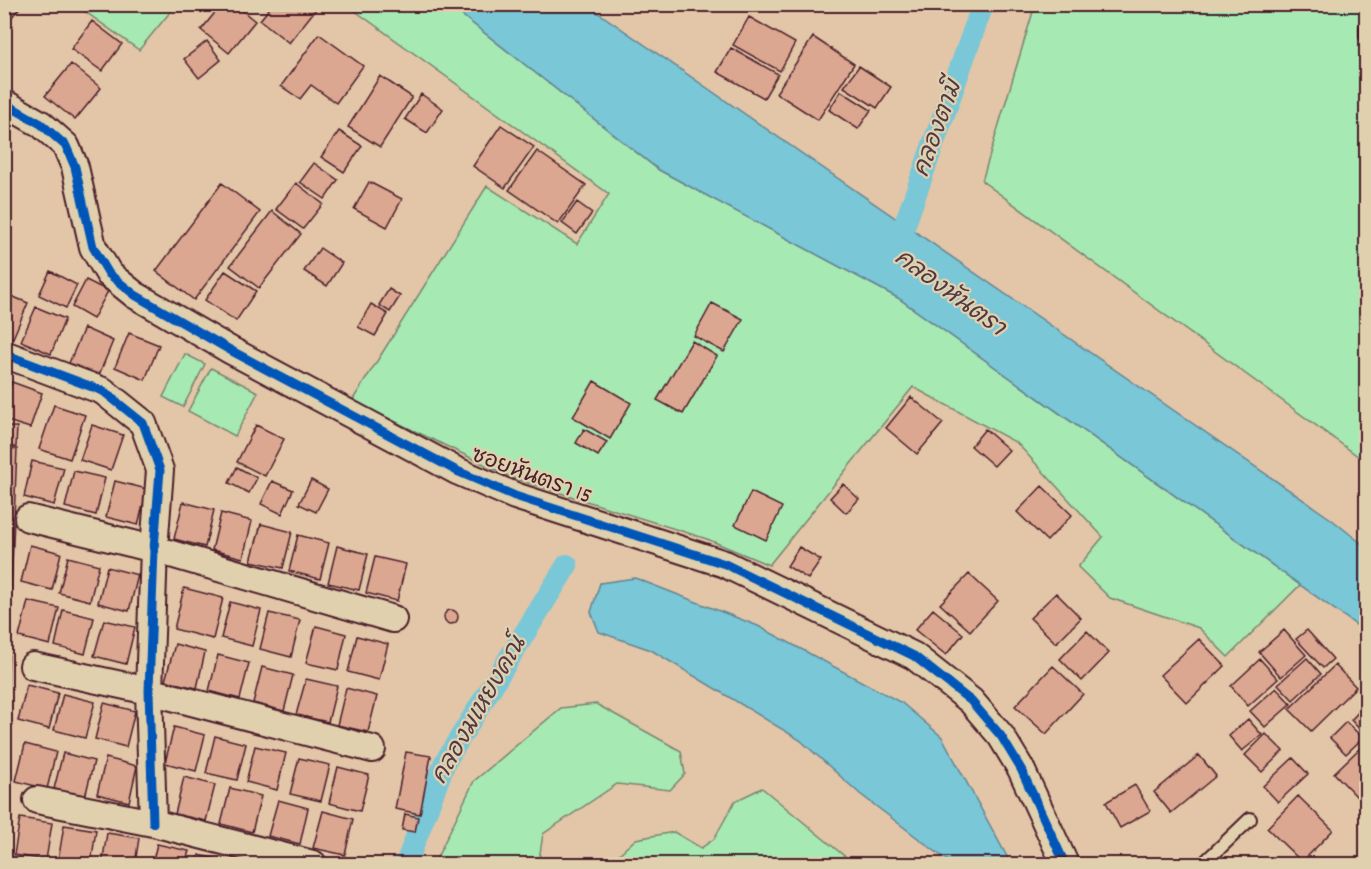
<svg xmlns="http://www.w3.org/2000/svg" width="1371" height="869" font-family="Dekko,'Playpen Sans Thai',sans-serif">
  <rect width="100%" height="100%" fill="#e2c6a7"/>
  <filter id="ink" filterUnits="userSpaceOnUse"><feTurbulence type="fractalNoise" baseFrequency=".0167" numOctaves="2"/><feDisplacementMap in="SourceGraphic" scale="12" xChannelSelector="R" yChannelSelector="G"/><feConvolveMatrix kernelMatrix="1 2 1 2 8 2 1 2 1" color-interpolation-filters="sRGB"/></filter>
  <g filter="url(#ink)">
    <path fill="#a7e9b3" stroke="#78846f" stroke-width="1.5" d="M76,5v-1l100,1 -37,45z
      M347,5h102l210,165 239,128 402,287 -72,72 -29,-29 -89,-30 -32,-31 25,-30 -86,-94 -104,-56 -144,178 -62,-26 -194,-61 -161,-77 135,-215 90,58 32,-50z
      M1035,5h331v457l-384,-281z
      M185,354l20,10 -22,43 -20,-10z
      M211,368l47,24 -23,44 -47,-25z
      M596,704l85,47 4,23 -15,16 -53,-6 -74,50 -4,26 9,4h-114l40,-83 87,-73z
      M762,788l92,76h-246l28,-25 38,-7 27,16 13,-9 21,-38z"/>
    <path fill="#79c7d7" stroke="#668492" stroke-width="1.5" d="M449,5h138l744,514 35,28v85l-468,-334 -239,-128z
      M635,578l123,48 144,77 40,34 69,127h-59l-92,-70 -60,-54 -149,-90 -52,-18 -8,-20 9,-29z"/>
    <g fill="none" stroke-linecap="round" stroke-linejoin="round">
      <path stroke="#79c7d7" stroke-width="22" d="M895,252l88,-248
        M406,864l39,-102 122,-197"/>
    </g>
    <path fill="#dba791" stroke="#4a1f2b" stroke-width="1.5" d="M4,4h19l-19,22z
      M222,4h12l21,17 -26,32 -28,-23z
      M273,4h47l-31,39 -29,-23z
      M749,17l46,26 -15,28 -47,-26z
      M92,21l30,23 -20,27 -31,-22z
      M319,34l44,32 -27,37 -25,-18 -11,14 -19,-13z
      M813,37l41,27 -36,56 -42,-27z
      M207,41l14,19 -22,18 -15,-19z
      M731,48l47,26 -14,24 -47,-26z
      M71,64l30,24 -26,32 -30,-24z
      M859,66l32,21 -14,21 -33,-21z
      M380,76l32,21 -32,50 -32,-20z
      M841,91l30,19 -13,19 -29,-19z
      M421,94l22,15 -16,24 -22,-14z
      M501,125l33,22 -29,41 -32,-22z
      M339,131l23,15 -18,26 -23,-15z
      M537,151l49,34 -28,39 -49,-34z
      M314,163l24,17 -13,19 -25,-17z
      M369,182l33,17 -15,28 -33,-18z
      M222,183l38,29 -66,88 -38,-29z
      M296,183l27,21 -20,25 -27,-20z
      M577,202l15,11 -15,21 -15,-11z
      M272,211l29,23 -42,54 -29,-22z
      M320,248l22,15 -15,23 -23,-15z
      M50,271l27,14 -11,23 -27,-13z
      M225,271l31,20 -20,30 -31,-21z
      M86,280l22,11 -15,28 -21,-12z
      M389,289l11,7 -10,16 -11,-7z
      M4,293l24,10 -15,35 -9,-4z
      M712,303l31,16 -19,33 -30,-16z
      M371,304l17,10 -13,22 -17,-9z
      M36,307l29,12 -14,35 -30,-13z
      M84,328l29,13 -14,34 -30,-12z
      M129,333l30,12 -14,35 -30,-13z
      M692,341l25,15 -34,58 -26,-14z
      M594,381l37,22 -21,36 -37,-22z
      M12,382l30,11 -12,35 -26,-8v-17z
      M911,397l32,26 -26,31 -31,-26z
      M54,405l31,10 -15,44 -31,-10z
      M92,425l31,10 -12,35 -31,-10z
      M256,425l28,14 -19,37 -28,-14z
      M4,427h13l-1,20h-12z
      M584,429l23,13 -9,14 -22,-13z
      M985,429l24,21 -15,16 -23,-20z
      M4,448l13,1 -6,139 -7,-1z
      M32,461l32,7 -10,37 -30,-8z
      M237,467l20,11 -8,15 -20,-10z
      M74,471l31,7 -9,37 -31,-8z
      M311,480l17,9 -12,23 -17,-8z
      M115,481l32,8 -9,36 -32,-8z
      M272,481l21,9 -11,24 -21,-10z
      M843,484l16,15 -13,14 -16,-15z
      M1042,486l30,29 -25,26 -30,-29z
      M751,492l31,15 -16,33 -31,-15z
      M183,502l31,8 -9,37 -31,-8z
      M221,513l31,8 -9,37 -31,-8z
      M261,524l31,8 -9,36 -32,-7z
      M298,535l31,8 -9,36 -31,-8z
      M30,545l31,8 -9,37 -31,-8z
      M337,546l31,8 -9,36 -31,-7z
      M799,547l22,13 -13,19 -21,-13z
      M68,557l31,8 -9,36 -31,-8z
      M375,557l31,7 -9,37 -31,-8z
      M107,567l31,8 -9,36 -31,-8z
      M969,574l29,27 -28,30 -30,-27z
      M184,588l39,10 -10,41 -39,-10z
      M4,590h7l-2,34h-5z
      M1056,593l25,25 -25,25 -26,-25z
      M28,601l31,7 -9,37 -31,-8z
      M230,602l31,8 -9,36 -31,-8z
      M933,609l30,25 -17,21 -31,-25z
      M444 617a7 7 0 1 1 14 0a7 7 0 1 1-14 0Z
      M63,610l31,8 -9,36 -30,-8z
      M269,613l31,7 -9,37 -31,-8z
      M104,620l31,7 -9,37 -32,-8z
      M316,626l30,8 -8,36 -32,-7z
      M1284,630l22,25 -25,22 -22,-25z
      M1307,630l26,29 -10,9 -27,-29z
      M1087,631l22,22 -27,28 -22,-22z
      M357,636l31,8 -9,36 -31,-8z
      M4,638h5l-1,35h-4z
      M1199,639l26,27 -38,37 -27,-28z
      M175,644l30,8 -8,36 -32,-7z
      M218,655l31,8 -9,36 -31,-8z
      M1307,658l14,16 -28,26 -15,-16z
      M1260,659l18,20 -30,27 -17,-20z
      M1335,665l21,22 -45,44 -22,-22z
      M1053,666l30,28 -37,40 -31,-28z
      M262,667l31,8 -9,36 -31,-8z
      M4,675h4l-1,35 -3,-1z
      M306,679l31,7 -9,36 -32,-7z
      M27,685l31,8 -9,36 -31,-8z
      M346,688l31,8 -9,36 -31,-7z
      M1276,688l15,16 -26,23 -15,-16z
      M63,694l32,8 -10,36 -31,-8z
      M104,703l31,8 -9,36 -31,-8z
      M1366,704v32l-15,-16z
      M1248,719l14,16 -20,16 -13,-15z
      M1346,722l17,16 -17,16 -16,-16z
      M174,727l31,8 -9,36 -31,-8z
      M1266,734l17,17 -21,21 -17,-17z
      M215,736l31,8 -9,36 -31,-7z
      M25,744l31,8 -9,37 -31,-8z
      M255,746l31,7 -9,37 -31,-8z
      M1359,749l7,8v31l-9,9 -23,-24z
      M406,752l25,4 -11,58 -25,-5z
      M63,753l31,8 -9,36 -31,-8z
      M1199,755l17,21 -45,37 -17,-21z
      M106,758l31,8 -8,36 -32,-8z
      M299,758l31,7 -9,36 -31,-7z
      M1293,758l15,16 -30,28 -15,-16z
      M338,767l31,8 -9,36 -31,-8z
      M184,777l31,8 -9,36 -31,-7z
      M1135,785l15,26 -30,17 -14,-26z
      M230,788l31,8 -9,36 -31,-8z
      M1298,796l35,34 -31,32 -35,-34z
      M278,800l30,8 -8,36 -32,-8z
      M323,811l30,8 -8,36 -32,-7z
      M405,814l13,3 -3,15 -13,-2z
      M20,818l32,5 -6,37 -32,-5z
      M64,825l32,5 -5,34 -33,-2z
      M107,833l32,5 -4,26h-33z
      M157,844l32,7 -4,13h-33z
      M199,855l31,7v2h-34z"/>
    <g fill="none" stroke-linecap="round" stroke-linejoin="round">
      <defs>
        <path id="lane" d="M1366,28v8
          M1203,864l47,-45"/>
        <path id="street" d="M4,103l37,21 25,22 9,21 18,80 16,27 26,21 95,55 227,121 58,25 210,68 189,92 57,45 30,35 20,33 44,95
          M4,354l99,37 40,32 17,47 -6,79 -5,142 4,132
          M28,518l126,31 239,70
          M33,666l116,25 223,58
          M37,800l116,23 160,41"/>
      </defs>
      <use href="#lane" stroke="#4a1f2b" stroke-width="16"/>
      <use href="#street" stroke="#4a1f2b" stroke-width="30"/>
      <use href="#lane" stroke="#e1d0ad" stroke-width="12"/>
      <use href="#street" stroke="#e1d0ad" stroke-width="26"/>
      <defs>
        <path id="cycleway" d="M4,103l37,21 25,22 9,21 18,80 16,27 26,21 95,55 227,121 58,25 210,68 189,92 57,45 30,35 20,33 44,95
          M4,354l99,37 40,32 17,47 -6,79 -5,142 4,132"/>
      </defs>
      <use href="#cycleway" stroke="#e1d0ad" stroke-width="13"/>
      <use href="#cycleway" stroke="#0057b8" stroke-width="9"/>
    </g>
  </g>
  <g text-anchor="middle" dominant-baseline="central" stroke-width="4.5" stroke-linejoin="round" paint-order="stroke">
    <g font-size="22" fill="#4a1f2b" stroke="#e1d0ad">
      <text transform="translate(531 477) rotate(20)">ซอยหันตรา 15</text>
    </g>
    <g font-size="24" font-style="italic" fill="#513845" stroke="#e1d0ad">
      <text transform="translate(939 129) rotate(-70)">คลองตามี</text>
      <text transform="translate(949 294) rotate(36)">คลองหันตรา</text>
      <text transform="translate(480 711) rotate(-60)">คลองมเหยงคณ์</text>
    </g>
  </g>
  <rect width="1371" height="869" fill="none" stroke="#e1d0ad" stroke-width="24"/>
  <rect x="12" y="12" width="1347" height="845" fill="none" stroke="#4a1f2b" stroke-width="2" filter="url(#ink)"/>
</svg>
